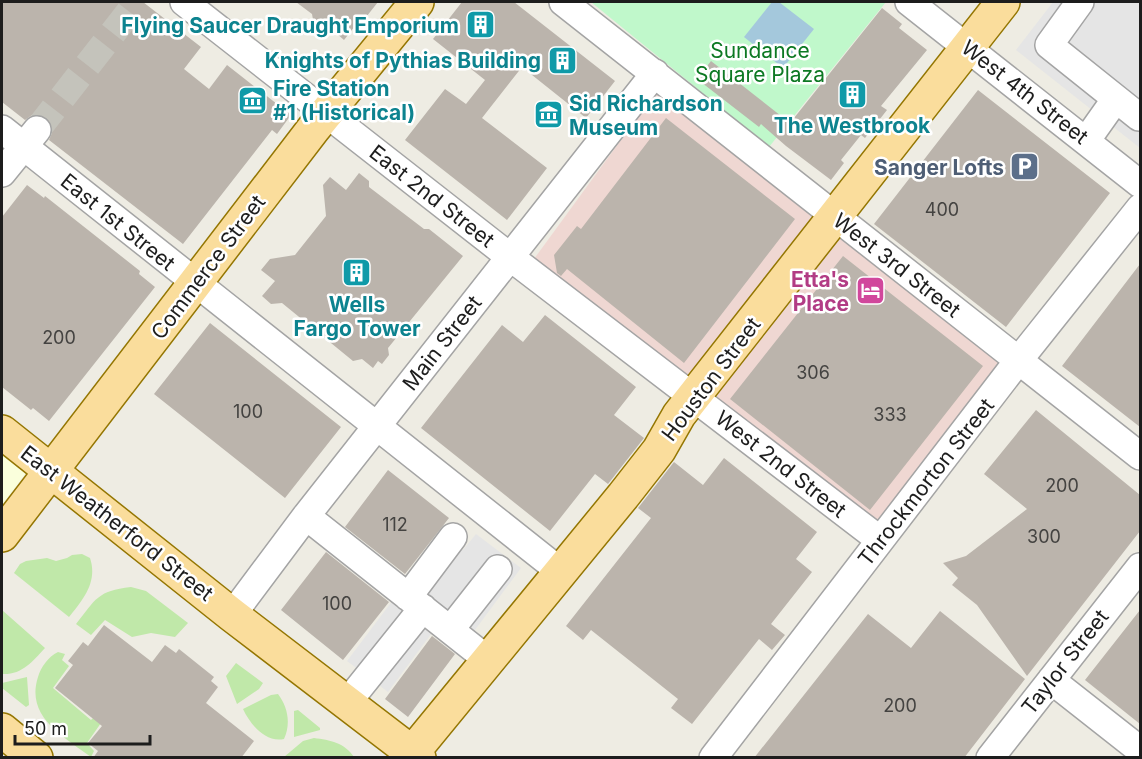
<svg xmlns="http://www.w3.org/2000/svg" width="1142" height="759" font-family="Inter,sans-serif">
  <rect width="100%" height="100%" fill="#eeece3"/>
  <path fill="#efd7d2" d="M656,92l349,270 -125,165 -346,-268z"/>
  <path fill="#faffdc" d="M2,453l24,20 -24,32z"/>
  <path fill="#c0e8a9" d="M82,554l8,4c8,24 -7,42 -21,59l-55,-44 6,-9 6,-3 21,-3 9,3 11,-3 5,-3z
    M131,587l15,4 42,32 -13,14 -24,-4 -19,4 -27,-17 -14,15 -15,-11c20,-25 21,-33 55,-37z
    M2,610l43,38c-13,14 -23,27 -43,26z
    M58,652l7,2 -3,6 7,6 -16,22 38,32 3,-3 7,6 -14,20 7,8 -3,6c-27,-20 -66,-40 -53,-80 3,-10 10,-20 20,-25z
    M236,663l27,20 -4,6 -22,15 -11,-28z
    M27,677l2,28 -3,2 -24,-19v-5z
    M278,694c10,13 13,30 6,45 -19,4 -34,-15 -41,-30l28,-14z
    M298,710l22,18v2l-26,7v-26z
    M314,738c16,2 31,5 40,19h-70l19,-16z"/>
  <path fill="#c0f8cb" d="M591,2h295l-117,145z"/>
  <path fill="#e5e5e5" d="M1053,2h87v146l-124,-98z
    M476,534l45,34 -49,66 -26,-20 -58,78 -41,-31 95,-126 21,15z"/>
  <path fill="#a4c8dc" d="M772,2h7l35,27 -31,39 -39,-31z"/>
  <path fill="#bbb4ac" d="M2,2h141l58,45 -17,22 25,20 18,-24 64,50 -14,19 -5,-4 -89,114 -134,-104 3,-7v-8l-6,-8 -6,-2h-8l-7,5 -23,-18z
    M296,2h82l-19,24h-4l-11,14 -16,-14 -5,6 -9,-7 -2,-11z
    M462,2h52l101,79 -29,37 -64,-51 -40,51 65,50 -40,52 -102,-80 40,-51 21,15 19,-24 -52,-41z
    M882,8l20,16 -3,4 28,22 -46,56 6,4 -22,28 -4,-3 -20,25 3,3 -13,17 -45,-34 -25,-22 -2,3 -62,-48 14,-18 79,62z
    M978,90l132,103 -104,134 -132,-103z
    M666,118l129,101 -111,144 -117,-94 -6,7 -4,-3 -3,-18 23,-29 4,3z
    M359,173l10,8v6l55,42h5l34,27 -75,92 1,7 -7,9 -4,-3 -5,7 -11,-9 -9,2 -71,-58 -11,1 -9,-8 13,-15 -14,-11 9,-11 25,-4 31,-39 -3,-31 7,-8 16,13z
    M27,185l17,13 1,-2 95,75 -1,3 16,13 -106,134 -16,-13 -2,2 -29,-23v-170z
    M843,256l140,110 -113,144 -140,-111z
    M1140,264v163l-78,-61z
    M545,315l91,72 -22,28 30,23 -36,46 -13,-10 -45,57 -129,-103 81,-103 21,17z
    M210,323l131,104 -56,71 -131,-104z
    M1036,410l104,85v36l-113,145 -50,-71 -25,-20 6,-7 -15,-15 23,-7 61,-47 -43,-35z
    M724,458l93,74 -21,27 16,13 -41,52 14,11 -13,15 -13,-11 -67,85 -21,-16 7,-9 -87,-69 -8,10 -17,-14 85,-108 -13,-10 36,-46 29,23z
    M388,470l61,48 -44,56 -60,-47z
    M326,552l63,50 -46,58 -62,-50z
    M1140,610v114l-55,-44z
    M940,611l85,68 -61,79h-210l114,-144 43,34z
    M104,625l48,37 13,-17 11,8 3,-4 35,28 -3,4 7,6 -12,16 48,38 -13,17h-148l5,-7 -10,-8 14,-17 -47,-38 18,-23 -5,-4 8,-10 7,-9 5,4z
    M432,636l23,18 -47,63 -23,-18z"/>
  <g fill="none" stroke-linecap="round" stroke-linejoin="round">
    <path stroke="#c4c3bb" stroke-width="27" stroke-dasharray="27 14" stroke-linecap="butt" d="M37,130l100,-128"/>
    <defs>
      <path id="minor" d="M184,2l326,255 370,283
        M563,2l577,454
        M909,2l231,182
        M1080,2l-31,43 90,72 1,-1
        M2,129l559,443
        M1086,141l29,-41
        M2,173l35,-43
        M306,516l182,144
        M408,597l45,-60
        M232,615l74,-99 349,-443
        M450,630l48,-61
        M1051,680l89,70
        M346,704l77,-96
        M713,758l305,-397 122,-153
        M990,758l150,-191"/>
      <path id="major" d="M2,432l230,183 187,143
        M2,535l312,-407 103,-126
        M2,730l34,28
        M408,758l215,-262 36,-46 20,-35 324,-413"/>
    </defs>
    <use href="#minor" stroke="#a4a4a4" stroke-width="30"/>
    <use href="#major" stroke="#947602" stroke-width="36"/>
    <use href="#minor" stroke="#fff" stroke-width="27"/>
    <use href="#major" stroke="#fadd9c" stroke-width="33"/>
  </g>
  <defs>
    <symbol id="building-square" viewBox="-11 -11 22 22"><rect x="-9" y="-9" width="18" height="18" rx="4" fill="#0f9aa8" stroke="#fff"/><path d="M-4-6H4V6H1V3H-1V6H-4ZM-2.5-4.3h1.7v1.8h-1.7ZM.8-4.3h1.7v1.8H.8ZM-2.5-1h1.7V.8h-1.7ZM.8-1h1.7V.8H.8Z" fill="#fff"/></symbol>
    <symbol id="museum-square" viewBox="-11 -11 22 22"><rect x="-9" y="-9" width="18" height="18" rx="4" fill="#0f9aa8" stroke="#fff"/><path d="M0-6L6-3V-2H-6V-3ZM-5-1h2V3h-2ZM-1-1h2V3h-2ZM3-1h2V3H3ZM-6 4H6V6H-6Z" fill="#fff"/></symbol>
    <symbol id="parking-square" viewBox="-11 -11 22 22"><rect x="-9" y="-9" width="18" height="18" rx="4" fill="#5c6f8a" stroke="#fff"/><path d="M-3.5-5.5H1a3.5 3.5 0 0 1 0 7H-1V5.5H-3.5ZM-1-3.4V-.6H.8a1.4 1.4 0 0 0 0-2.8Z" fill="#fff"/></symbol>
    <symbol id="hotel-square" viewBox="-11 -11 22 22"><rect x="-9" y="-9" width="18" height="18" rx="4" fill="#d1479c" stroke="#fff"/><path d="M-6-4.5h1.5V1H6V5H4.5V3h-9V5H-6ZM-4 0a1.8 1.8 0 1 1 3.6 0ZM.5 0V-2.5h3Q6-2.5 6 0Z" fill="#fff"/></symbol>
  </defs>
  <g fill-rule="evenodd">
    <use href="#building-square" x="464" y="8" width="33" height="33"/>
    <use href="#building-square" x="546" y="44" width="33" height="33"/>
    <use href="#building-square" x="836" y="78" width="33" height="33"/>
    <use href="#museum-square" x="236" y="84" width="33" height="33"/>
    <use href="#museum-square" x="532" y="98" width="33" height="33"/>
    <use href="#parking-square" x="1008" y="150" width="33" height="33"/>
    <use href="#building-square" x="340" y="256" width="33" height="33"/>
    <use href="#hotel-square" x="854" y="274" width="33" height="33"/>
  </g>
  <g text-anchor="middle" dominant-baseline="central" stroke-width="5" stroke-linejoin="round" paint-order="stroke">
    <g font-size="18" fill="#444341">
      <text x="942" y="209">400</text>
      <text x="59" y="337">200</text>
      <text x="813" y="372">306</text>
      <text x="248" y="411">100</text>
      <text x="890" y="414">333</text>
      <text x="1062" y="485">200</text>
      <text x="395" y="524">112</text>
      <text x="1044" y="536">300</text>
      <text x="337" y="603">100</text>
      <text x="900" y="705">200</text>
    </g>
    <g font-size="21" font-weight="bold" fill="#0d838f" stroke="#fff" text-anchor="end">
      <text x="459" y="25">Flying Saucer Draught Emporium</text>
      <text x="541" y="60">Knights of Pythias Building</text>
      <text x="273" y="88" text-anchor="start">Fire Station<tspan x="273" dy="24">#1 (Historical)</tspan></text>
      <text x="569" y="103" text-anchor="start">Sid Richardson<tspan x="569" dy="24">Museum</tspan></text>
      <text x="852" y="125" text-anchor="middle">The Westbrook</text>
      <text x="357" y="304" text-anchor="middle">Wells<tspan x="357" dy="24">Fargo Tower</tspan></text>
    </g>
    <g font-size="21" fill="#0d7923" stroke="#fff">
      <text x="760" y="50">Sundance<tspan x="760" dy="24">Square Plaza</tspan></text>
    </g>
    <g font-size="21" fill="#1d1d1d" stroke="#fff">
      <text transform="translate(1025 92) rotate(38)">West 4th Street</text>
      <text transform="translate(432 196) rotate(38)">East 2nd Street</text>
      <text transform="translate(118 222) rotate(39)">East 1st Street</text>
      <text transform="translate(897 265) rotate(38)">West 3rd Street</text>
      <text transform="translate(208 267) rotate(-53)">Commerce Street</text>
      <text transform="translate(442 343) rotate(-52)">Main Street</text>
      <text transform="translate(711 379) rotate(-53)">Houston Street</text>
      <text transform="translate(781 464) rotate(38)">West 2nd Street</text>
      <text transform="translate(926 482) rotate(-52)">Throckmorton Street</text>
      <text transform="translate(117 523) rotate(38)">East Weatherford Street</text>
      <text transform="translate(1065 662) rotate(-52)">Taylor Street</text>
    </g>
    <g font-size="21" font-weight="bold" fill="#4e5e75" stroke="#fff" text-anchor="end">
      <text x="1004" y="167">Sanger Lofts</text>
    </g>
    <g font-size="21" font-weight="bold" fill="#b23c85" stroke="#fff" text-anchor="end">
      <text x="849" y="279">Etta's<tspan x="849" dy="24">Place</tspan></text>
    </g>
  </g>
  <rect width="1142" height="759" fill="none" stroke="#1d1d1d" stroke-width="6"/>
  <path d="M15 735v9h135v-9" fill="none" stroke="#1d1d1d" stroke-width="3"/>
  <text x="24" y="735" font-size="18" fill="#1d1d1d" stroke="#ffffff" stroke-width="4.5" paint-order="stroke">50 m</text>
</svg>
